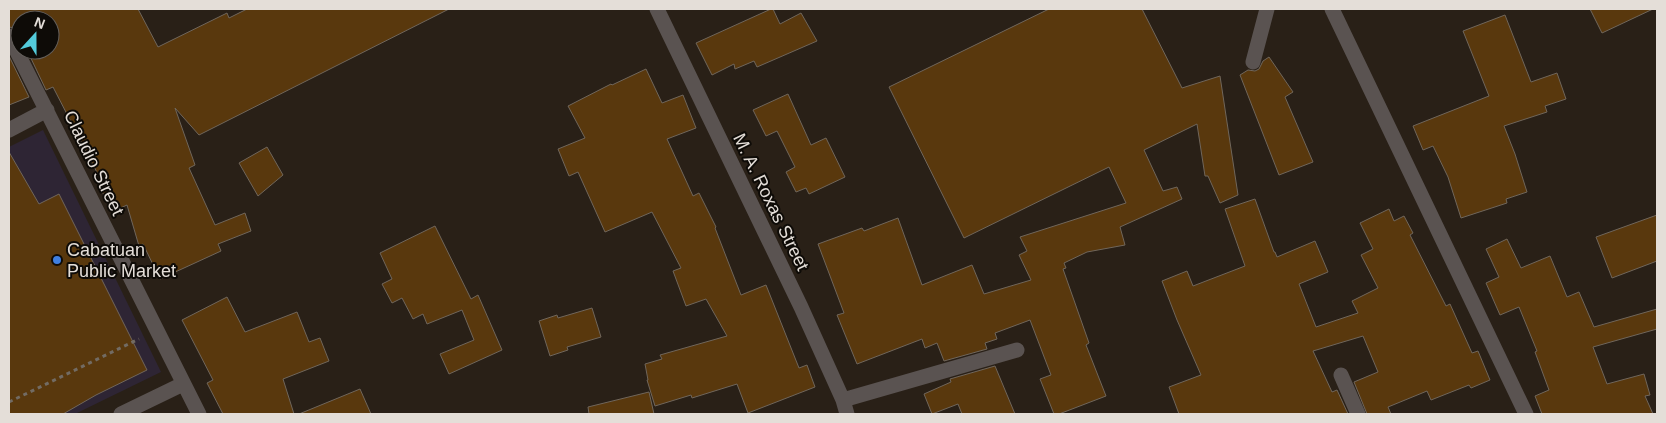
<svg xmlns="http://www.w3.org/2000/svg" width="1666" height="423" font-family="Helvetica,sans-serif">
  <rect width="100%" height="100%" fill="#292017"/>
  <path fill="#2e2534" d="M43,130l118,242 -86,42h-66v-267z"/>
  <path fill="#59380d" stroke="#70665b" d="M9,9h129l20,38 69,-34 2,5 18,-9h202l-250,126 -24,-27 20,57 -6,3 26,57 30,-12 6,18 -33,13 3,7 -61,28 -17,-35 -4,2 -12,-41 -15,7 -12,-25 4,-1 -51,-99 -7,3 -19,-40h23v-30h-30v17l-5,-9 -6,-1z
    M771,9h2l7,15 21,-11 16,28 -60,26 -3,-6 -19,8 -1,-5 -22,11 -16,-32z
    M1049,9h93l40,79 38,-12 18,119 -18,8 -12,-27h-3l-8,-52 -53,26 19,41 14,-4 5,12 -62,28 5,18 -38,7 -23,11 2,5 -3,1 26,74 -3,2 20,51 -47,18h-5l-14,-35 11,-4 -21,-55 -35,13 2,6 -12,4 2,6 -43,12 -7,-18 -12,5 -3,-9 -65,25 -20,-49 7,-2 -26,-69 44,-16 2,3 34,-13 24,67 50,-20 12,29 47,-14 -12,-25 8,-4 -7,-14 106,-34 -17,-36 -145,71 -75,-151z
    M1590,9h63l-51,24z
    M1505,15l26,67 26,-9 9,26 -21,7 2,6 -43,14 11,28 12,38 -21,7 1,4 -46,15 -13,-41 -15,-31 -10,4 -10,-24 76,-30 -26,-65z
    M9,56l20,41 -20,8z
    M1269,57l24,35 -8,5 28,65 -34,13 -39,-100 8,-5 7,1 4,-2 4,-8z
    M646,69l16,34 21,-8 13,33 -29,11 26,57 6,-3 17,34 -1,1 26,67 25,-10 33,83 8,-3 8,22 -67,26 -11,-29 -45,14 -1,-3 -36,11 -8,-26h1l-3,-16 17,-5 -2,-4 67,-19 -21,-37 -20,7 -13,-35 8,-3 -29,-56 -47,20 -27,-60 -9,4 -11,-27 27,-11 -17,-32 43,-22 1,1z
    M788,94l23,51 15,-7 19,39 -36,17 -3,-6 -10,4 -10,-20 9,-5 -18,-36 -11,5 -13,-26z
    M267,147l16,28 -25,21 -19,-33z
    M9,152l30,52 20,-10 88,176 -51,25 -33,19h-54z
    M1255,199l19,53h1l2,5 38,-16 13,31 -29,12 17,43 42,-14 -6,-12 26,-13 -17,-33 12,-6 -13,-26 29,-14 5,12 10,-5 9,17 -3,2 36,71 4,-2 22,49 6,-2 12,29 -19,8 -2,-3 -38,15 -4,-9 -39,16 3,7h-24l-13,-32 24,-10 -15,-36 -50,15 19,41 5,-2 11,24h-169l-10,-27 32,-12 -24,-55 -15,-39 25,-10 6,15 52,-20 -20,-57z
    M1657,215v46l-45,17 -16,-41z
    M435,226l36,73 7,-4 24,55 -53,24 -9,-20 34,-14 -12,-30 -35,14 -4,-10 -10,5 -11,-21 -10,5 -10,-19 10,-5 -12,-26z
    M1507,239l14,29 29,-12 17,41 12,-5 15,35 63,-18v20l-64,18 14,37 37,-10 6,21 -5,1 8,18h-111l-7,-18 14,-6 -14,-38 2,-1 -18,-44 -19,8 -14,-32 13,-6 -13,-28z
    M227,297l18,35 52,-20 12,30 11,-4 9,23 -46,18 11,35h-71l-16,-31 6,-3 -31,-60z
    M592,308l9,29 -34,10 1,3 -18,6 -11,-35 18,-6 1,3z
    M995,366l20,48h-53l-4,-10 -26,10 -8,-20 27,-12 -1,-3z
    M360,389l11,25h-72z
    M649,392l5,22h-65l-1,-7z"/>
  <g fill="none" stroke-linecap="round" stroke-linejoin="round">
    <path stroke="#726b63" stroke-width="3" stroke-dasharray="4 4" stroke-linecap="butt" d="M9,402l130,-63"/>
    <path stroke="#5a5351" stroke-width="15" d="M657,9l144,298 42,93 4,14
      M1332,9l194,405
      M9,36l190,378
      M1253,62l14,-53
      M9,130l38,-20
      M1341,375l17,39
      M843,400l174,-50
      M121,414l62,-30"/>
  </g>
  <circle fill="#3f7fe0" stroke="#0e0b07" stroke-width="2" cx="57" cy="260" r="5"/>
  <g text-anchor="middle" dominant-baseline="central" stroke-width="4" stroke-linejoin="round" paint-order="stroke">
    <g font-size="18" fill="#e4ded8" stroke="#0e0b07">
      <text transform="translate(94 163) rotate(64)">Claudio Street</text>
      <text transform="translate(771 202) rotate(64)">M. A. Roxas Street</text>
    </g>
    <g font-size="18" fill="#e4ded8" stroke="#0e0b07" text-anchor="start">
      <text x="67" y="250">Cabatuan<tspan x="67" dy="21">Public Market</tspan></text>
    </g>
  </g>
  <rect width="1666" height="423" fill="none" stroke="#e4ded8" stroke-width="20"/>
  <g transform="translate(35 35) rotate(21)"><circle r="24" fill="#0e0b07" stroke="#645f5b"/>
  <path d="M0-4L9 19L0 12L-9 19Z" fill="#53cbdb"/>
  <text y="-8" font-size="14" font-weight="bold" text-anchor="middle" fill="#e4ded8">N</text>
  </g>
</svg>
